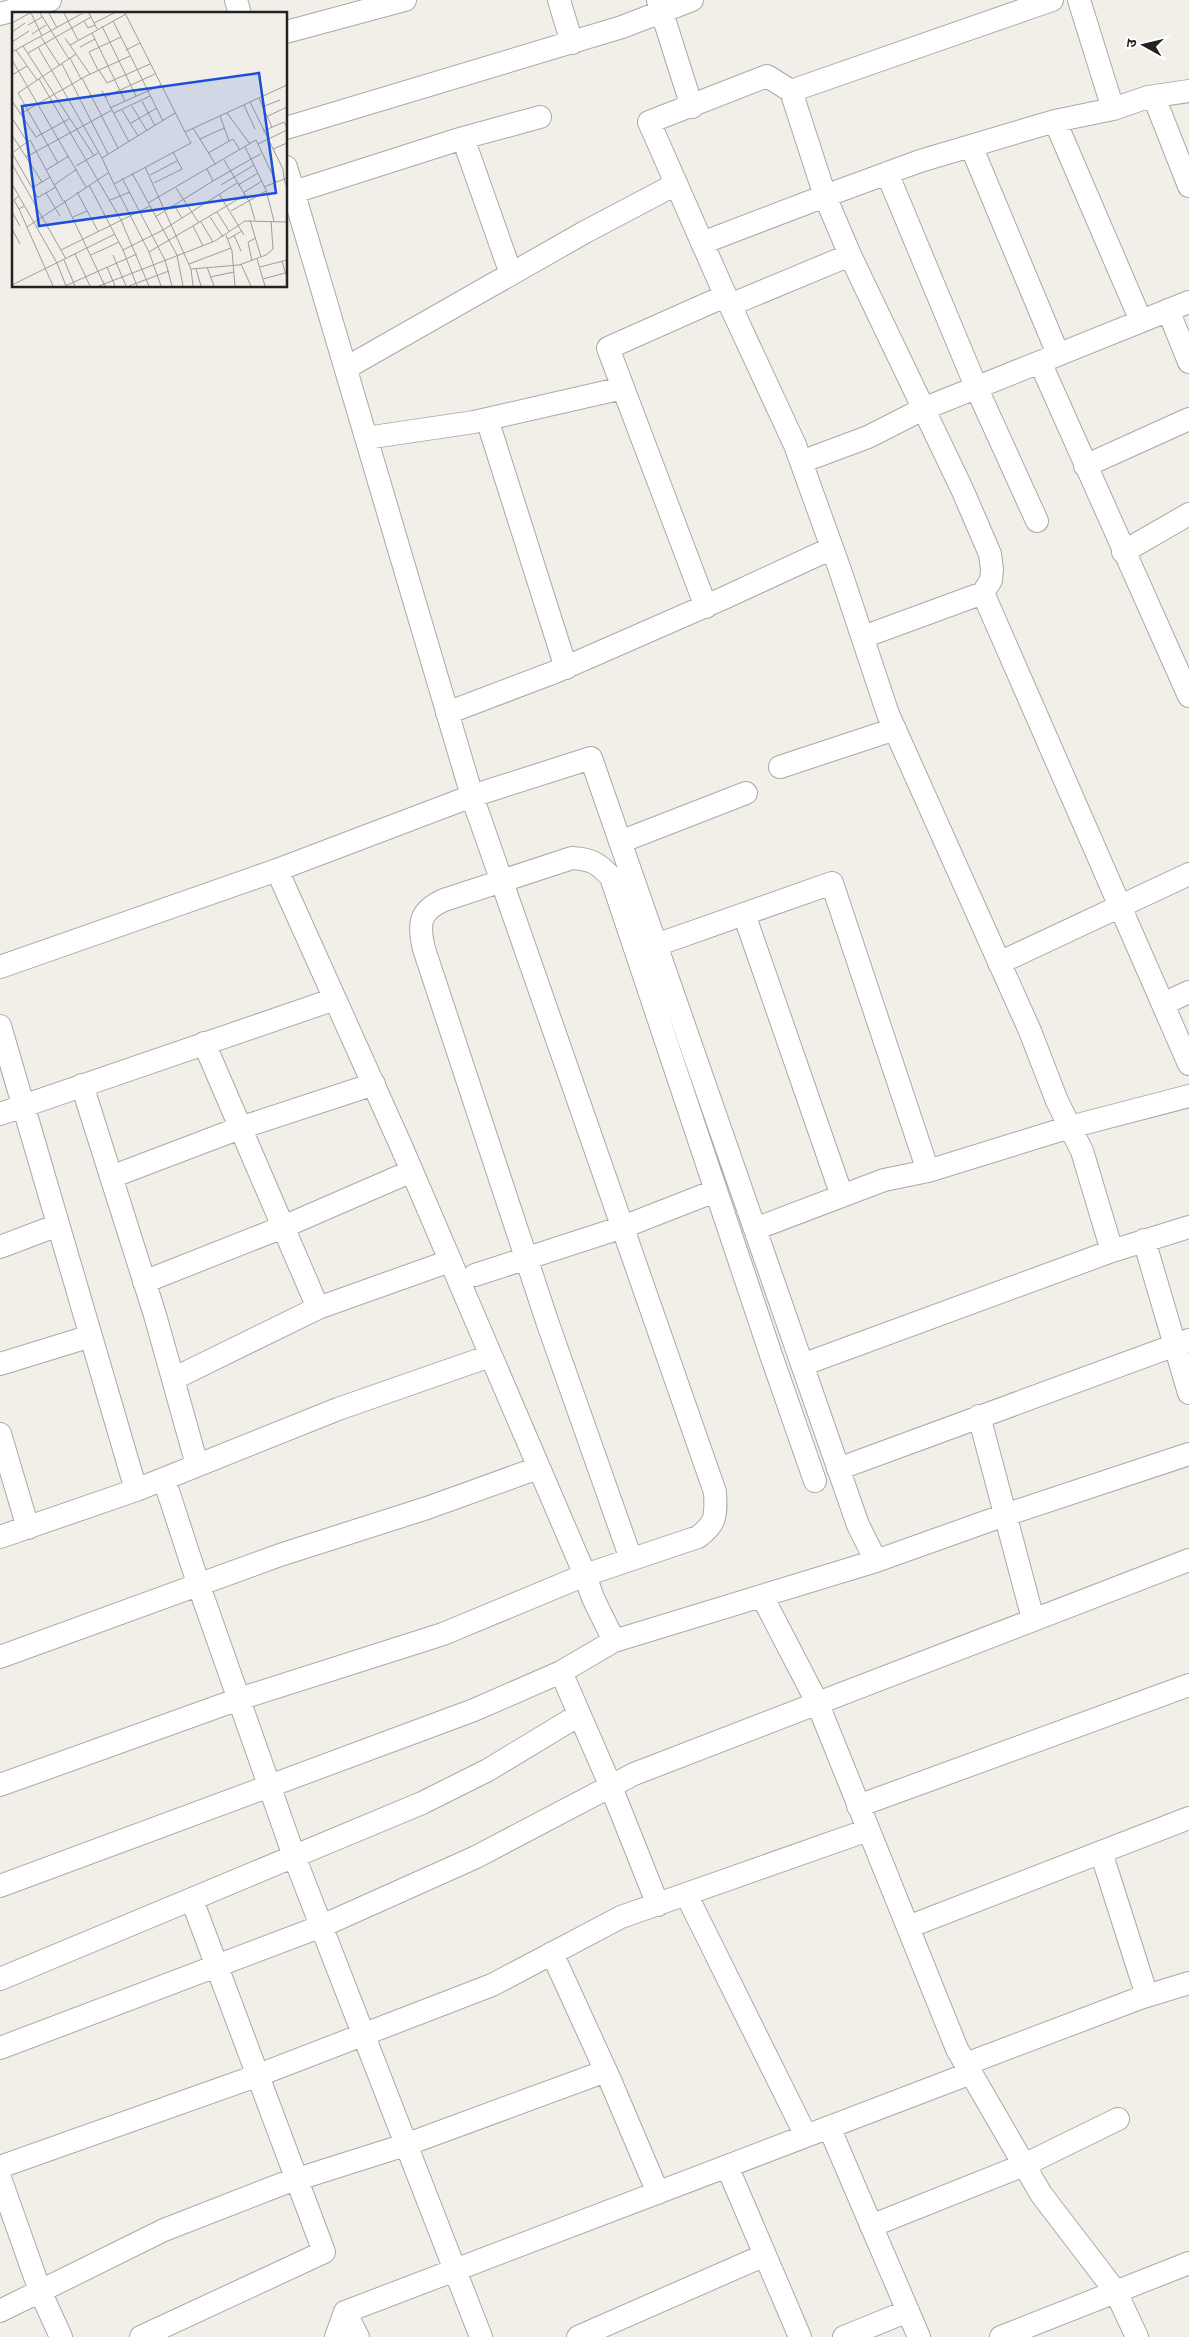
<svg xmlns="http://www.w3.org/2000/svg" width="1189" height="2337" font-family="Barlow,'Noto Sans Devanagari',sans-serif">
  <rect width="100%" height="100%" fill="#f2efe9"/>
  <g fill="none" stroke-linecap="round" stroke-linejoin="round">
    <defs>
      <path id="minor" d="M236,0l4,14
        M559,0l13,43
        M658,0l34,107
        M1052,0l-261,91 -24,-15 -118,46 74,168 72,155 45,125 48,144 142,317 27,70 25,50 30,100
        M1079,0l34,109
        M0,14l50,-14
        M286,32l119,-32
        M1154,97l35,89
        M1055,121l86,200
        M286,128l336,-101 70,-27
        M463,138l48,136
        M971,146l87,208
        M887,173l90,216 60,132
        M294,192l169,-54 77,-21
        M702,243l123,-47 -34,-105
        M730,305l120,-50
        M1168,310l21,52
        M1040,362l149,334
        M346,368l239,-136 91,-48
        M487,419l79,249
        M366,438l108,-16 149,-34
        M801,462l67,-25 55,-28 266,-107
        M1085,466l104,-47
        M1123,552l66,-38
        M983,593l8,-13 1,-10 -2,-16 -28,-65 -112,-234 -25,-59 95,-35 135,-40 58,-12 35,-12 41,-6
        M706,607l-98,-259 117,-52
        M863,637l120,-44 206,471
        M447,713l108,-41 169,-74 108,-50
        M780,767l115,-38
        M620,842l126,-49
        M744,914l98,282
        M656,945l176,-62 96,288
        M999,963l190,-89
        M0,967l277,-97 195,-74 -186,-629
        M1163,1004l26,-12
        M0,1026l136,464
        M204,1043l114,265
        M82,1085l73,230 42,150
        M0,1114l335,-115
        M111,1177l129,-49 134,-44
        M755,1229l129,-49 44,-9 142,-44 119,-31
        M1144,1240l45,153
        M0,1247l58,-22
        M475,1275l148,-48 92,-36
        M144,1282l139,-55 129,-56
        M0,1364l91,-28
        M802,1365l310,-114 77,-24
        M173,1379l145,-71 132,-47
        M979,1416l54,203
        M0,1434l28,94
        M838,1469l351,-129
        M164,1479l35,107 95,270 187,481
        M0,1537l136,-47 202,-81 152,-53
        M631,1559l-83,-235 -124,-375c-6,-25 -5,-38 20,-49l128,-42c19,1 26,5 39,19l160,478 44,126
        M876,1561l129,-46 184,-61
        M762,1596l55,106 140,347 84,145 75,98 21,45
        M0,1657l280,-102 147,-47 111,-40
        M561,1672l50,115 47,118
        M0,1785l239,-86 204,-65 142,-59 113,-38c19,-14 18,-22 17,-45l-243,-696 119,-38 267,767 18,36 -262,80 -21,-43 -8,-23 -183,-427 -125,-278
        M858,1806l331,-121
        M1101,1852l46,144
        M0,1886l474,-176 87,-38 53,-31
        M687,1896l119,240
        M908,1927l281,-109
        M552,1953l58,127 48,113
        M0,1979l422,-176 66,-33 91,-55
        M0,2048l322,-122 154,-69 158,-83 555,-214
        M966,2064l174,-66 49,-15
        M829,2127l90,210
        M727,2166l73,171
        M0,2167l256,-91 236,-91 129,-68 247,-87
        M0,2178l40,113 21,46
        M871,2226l153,-61 94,-46
        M0,2311l164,-81 118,-46 123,-39 201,-74
        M345,2312l13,25
        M141,2337l183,-85 -132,-352
        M336,2337l9,-25 626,-239
        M578,2337l187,-82
        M844,2337l64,-26
        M1001,2337l188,-74"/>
    </defs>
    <use href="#minor" stroke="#a9a9a9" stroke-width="24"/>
    <use href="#minor" stroke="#fff" stroke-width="22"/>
  </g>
  <g transform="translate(12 12)">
    <rect width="275" height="275" fill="#f2efe9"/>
    <path fill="none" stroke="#9f9d99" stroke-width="1" d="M19,1l11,23M28,1l29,46M37,1l8,15M52,1l14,27M77,1l8,16M113,1l60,119 102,-47M72,9l4,7 7,-3M101,9l50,100M0,11l18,-10M82,11l20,-10M16,13l14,-8M90,14l34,70M0,20l13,-9M20,22l14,-9M29,25l19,29M53,26l11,16M0,30l17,-11M58,33l22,-12M11,34l71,110M26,35l25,43M68,35l15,-8M4,38l21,30M114,38l14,-7M0,40l71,-39M16,41l63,-36M0,48l74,127M50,52l46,90M86,58l-9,-18 32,-15M87,58l8,13 43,-19M0,63l15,-9M70,66l36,70M27,67l82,141 28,66M69,67l-11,-21 6,-4 14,20M51,78l39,68M90,79l27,51M93,85l50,-23M247,86l13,29M0,89l24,36 33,-18M113,89l-33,-68 34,-19M130,89l13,25M238,90l33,67 1,10 3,-1M232,93l11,24M120,94l15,25M250,95l18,-7M98,96l51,-23M110,98l16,26M102,101l36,-17M163,101l-73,45 12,26 77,-41 -6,-11M215,101l23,31M8,102l66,-38 44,-20M208,104l9,25M254,105l21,-10M0,106l14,22M119,111l26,-15M181,116l23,37M251,119l21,-9 3,6M0,123l30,47M188,127l24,-11M18,128l33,61M246,132l29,-14M233,135l6,12 10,-5M261,137l14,-6M0,141l26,45M0,141l18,-13M196,141l25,-14 7,11M14,145l86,-47M212,148l26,43 5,17M46,151l-40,-70 52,-35M0,152l54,95M64,154l22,-13M133,155l46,102 48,-4 27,-10 7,-6 -2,-28M34,158l23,-14M120,161l45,82 6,31M138,163l27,-14M110,166l43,82 7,26M201,169l38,-22 15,31 8,31M142,171l28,-14 -9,-17M0,172l45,79 9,23M102,172l35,68 12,34M42,173l23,-16M77,173l34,65 14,36M209,173l33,-20M226,173l20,-12M252,175l20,-8 3,9M20,176l18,-11M164,176l23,35M65,180l21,39M34,181l14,23M231,181l19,-12M207,182l25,41M7,184l-5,4 5,9 5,-3M25,186l19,-11M52,188l41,86M98,188l20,-8M136,191l108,-63 20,42M162,193l8,13M7,197l34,77M219,199l35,-20M0,200l8,14M205,200l12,19M61,205l14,-6M143,205l58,-36 -6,-12M198,205l13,20M238,208l11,37M189,210l12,20M181,214l10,20M15,215l81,-54M0,217l8,15M214,223l6,16 3,35M222,223l7,16M216,227l14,-8M49,238l89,-44M111,238l40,-20 74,-47M137,240l96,-57M63,242l15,32M79,243l28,-13M101,243l13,31M245,247l8,27M52,248l11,26M240,249l-4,-19 8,-4M270,249l5,17M177,252l42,-16M229,252l10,22M95,255l8,19M195,255l7,19M248,255l27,-7M179,257l2,17M184,257l5,17M198,265l24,-5M251,267l22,-6M0,273l103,-51M53,274l72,-32M87,274l116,-45 30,-20 42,1M117,274l40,-15"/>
    <path fill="#1d4ed8" fill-opacity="0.15" stroke="#1d4ed8" stroke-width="2.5" d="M247,61l17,120 -237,33 -17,-120z"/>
    <rect width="275" height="275" fill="none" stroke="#222" stroke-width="2.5"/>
  </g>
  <g transform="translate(1144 45) rotate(278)" stroke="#ffffff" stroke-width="4" paint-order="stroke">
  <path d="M0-4L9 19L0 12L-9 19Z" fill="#222222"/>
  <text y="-8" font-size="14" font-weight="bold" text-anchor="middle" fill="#222222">उ</text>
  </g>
</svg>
